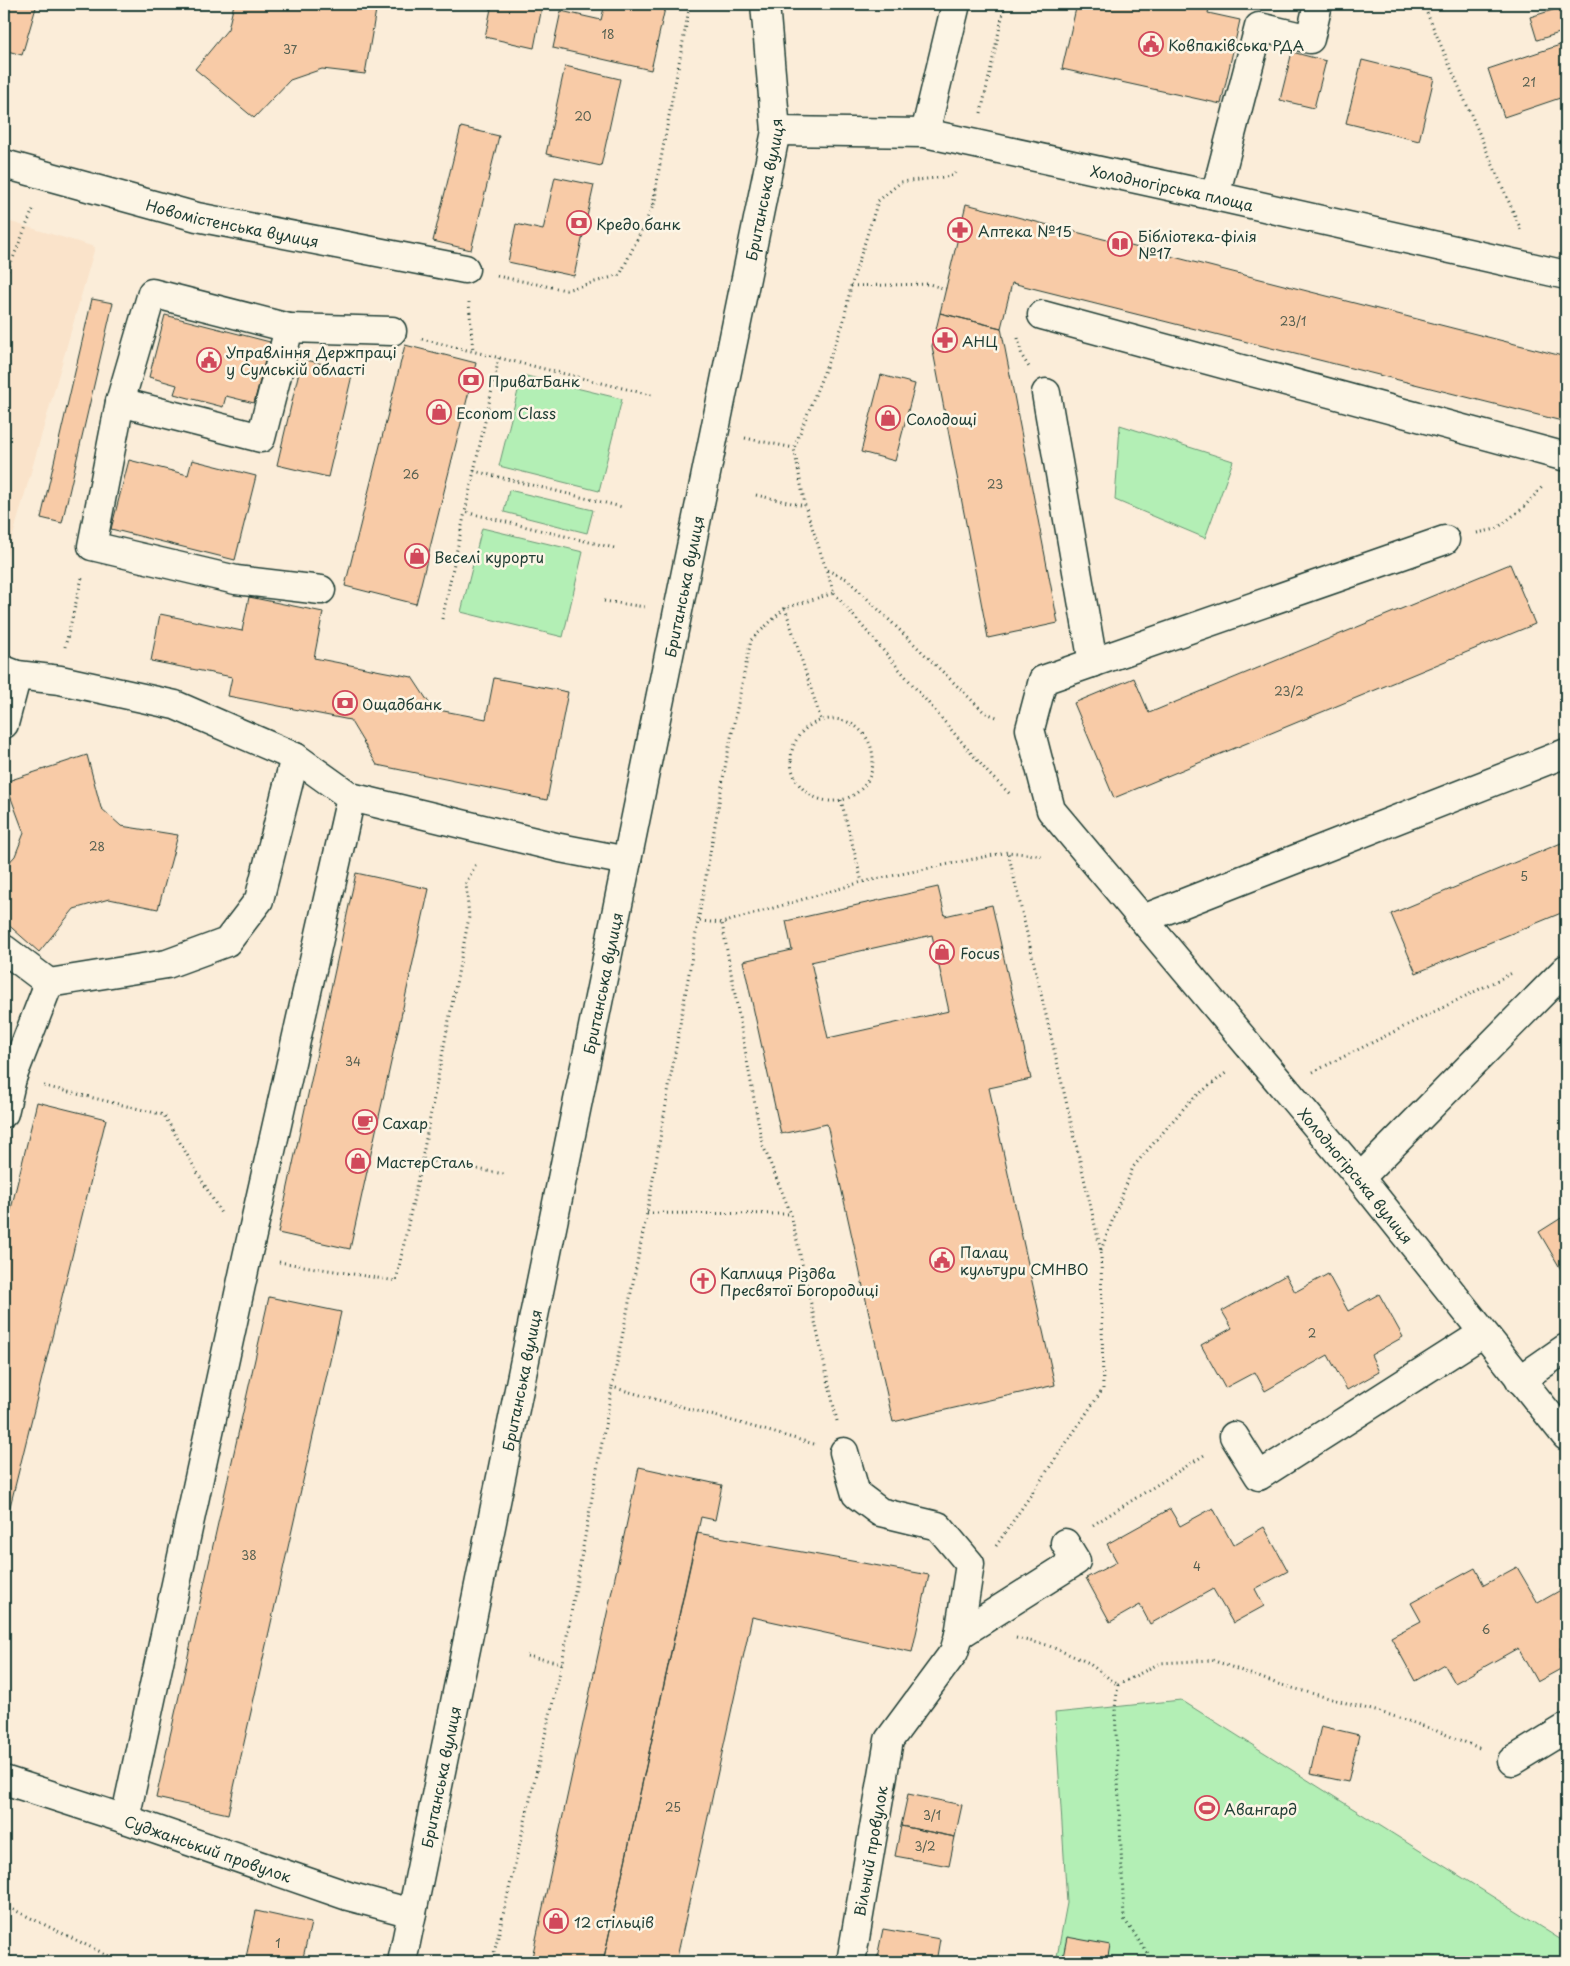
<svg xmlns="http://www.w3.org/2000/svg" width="1570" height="1966" font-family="'Playpen Sans',sans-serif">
  <rect width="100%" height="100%" fill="#fbedd9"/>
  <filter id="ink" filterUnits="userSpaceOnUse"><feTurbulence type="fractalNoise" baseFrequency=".02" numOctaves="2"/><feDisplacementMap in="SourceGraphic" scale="10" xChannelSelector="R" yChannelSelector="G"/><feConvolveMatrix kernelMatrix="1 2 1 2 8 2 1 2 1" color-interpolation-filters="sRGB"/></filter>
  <g filter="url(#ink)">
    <path fill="#fae3ca" d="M4,220l91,27 -91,320z"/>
    <path fill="#b3efb5" stroke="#699674" d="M522,375l100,24 -23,92 -100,-25z
      M1120,425l113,36 -28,77 -90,-38z
      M509,490l84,20 -6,23 -83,-21z
      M482,528l101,24 -20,85 -102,-25z
      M1181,1700l385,243v19h-510l11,-59 -12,-190z"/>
    <path fill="#f8cba7" stroke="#1f3d34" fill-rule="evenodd" d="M4,4h33l-15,51 -18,-5z
      M234,4h143l-12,70 -43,-5 -32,11 -36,38 -59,-49 33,-40z
      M492,4h33l17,3 -8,41 -49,-11z
      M605,4h61l-15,66 -98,-22 8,-37 40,9z
      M1077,4h133l-2,9 32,7 -19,84 -159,-35z
      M1566,6v25l-29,9 -7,-23z
      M1566,43v53l-62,21 -16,-48z
      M1292,52l34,9 -12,47 -34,-8z
      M1362,60l72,18 -15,63 -73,-18z
      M565,66l55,13 -19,87 -55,-12z
      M461,127l38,9 -28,114 -38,-9z
      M555,177l39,8 -20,91 -66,-14 8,-38 27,6z
      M966,204l600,153v65l-554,-139 -11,45 -61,-15z
      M92,299l21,4 -51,220 -21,-5z
      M940,313l61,15 57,295 -70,15 -56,-292z
      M165,315l105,27 -16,61 -28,-7 -3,11 -49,-13 3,-9 -28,-8z
      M405,345l71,18 -60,241 -71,-18z
      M302,359l51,12 -25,106 -51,-12z
      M881,375l34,9 -20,77 -34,-9z
      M129,460l59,15 4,-15 64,16 -21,84 -124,-31z
      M1510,564l25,60 -421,174 -40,-95 60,-25 15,35z
      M249,597l74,15 -9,46 98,19 21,32 53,10 8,-41 74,14 -21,108 -170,-35 -27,-45 -122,-24 4,-19 -81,-16 9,-47 82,17z
      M87,755l14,53 20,18 57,9 -20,74 -49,-10 -35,10 -35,43 -35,-31v-53l11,-12 9,-23 -19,-51z
      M1566,841v70l-150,62 -25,-59z
      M356,873l73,16 -79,360 -72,-16z
      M938,887l7,29 47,-11 39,174 -42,9 66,297 -162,37 -66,-298 -46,10 -38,-173 49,-11 -6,-29zM932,935l17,76 -121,27 -17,-76z
      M37,1102l69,17 -102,412v-293z
      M1566,1215v63l-27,-46z
      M1328,1274l20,37 31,-17 24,43 -32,18 8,17 -32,18 -19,-35 -63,36 -10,-19 -30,16 -24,-43 31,-17 -10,-17 64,-36 9,17z
      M269,1297l72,15 -113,502 -72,-16z
      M639,1467l83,18 -7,35 -14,-3 -98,445h-72z
      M1213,1508l20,37 31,-18 24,44 -33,18 9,17 -31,17 -20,-34 -63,35 -10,-19 -30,17 -24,-44 31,-16 -10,-18 63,-35 10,17z
      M697,1533l232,42 -17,77 -160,-35 -76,345h-73z
      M1517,1567l21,36 28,-16v57l-6,4 6,11v7l-29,16 -19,-34 -63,35 -11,-19 -29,17 -24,-44 30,-16 -10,-18 64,-35 9,17z
      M1321,1726l38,9 -11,47 -38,-8z
      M908,1794l54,11 -7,32 -54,-11z
      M901,1826l54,11 -6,29 -54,-10z
      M256,1911l55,12 -9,39h-57z
      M883,1929l57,10 -4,23h-60z
      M1067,1937l43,8 -3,17h-45z
      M4,1955l25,6v1h-25z"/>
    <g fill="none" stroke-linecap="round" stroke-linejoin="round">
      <defs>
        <g id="minor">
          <path id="s1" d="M776,131l149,2 290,63 351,79"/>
          <path d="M925,133l31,-129"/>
          <path id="s2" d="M4,164l193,53 268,52"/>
          <path d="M1215,196l44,-169 51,12 8,-35"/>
          <path d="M1042,315l524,142"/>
          <path d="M1046,393l47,270"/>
          <path d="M120,402l32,-109 137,35"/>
          <path id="s3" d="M1445,540l-402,140 -13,49 21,81 309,368 206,258"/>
          <path d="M321,590l-85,-10 -144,-34 28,-144 141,36 28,-110 103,3"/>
          <path d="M4,670l13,5 43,5 115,25 120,52 56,40 209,51 67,13"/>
          <path d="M4,724l13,-49"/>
          <path d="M1143,919l423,-166"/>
          <path d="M4,949l45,34"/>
          <path d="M4,1077l8,1 -8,35"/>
          <path d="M12,1078l37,-95 118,-19 60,-22 32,-42 36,-143"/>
          <path d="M1360,1178l206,-209"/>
          <path d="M1520,1380l46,-32"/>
          <path d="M1234,1436l25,40 224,-143"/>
          <path d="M844,1452l12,42 24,18 58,14 32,38 -11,71 -5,17 -65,88 -38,222"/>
          <path d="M959,1635l117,-74 -11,-18"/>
          <path d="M1512,1761l54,-33"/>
          <path id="s4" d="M4,1780l121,39 223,77 64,17"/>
          <path d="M125,1819l122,-562 104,-460"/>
        </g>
        <g id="major">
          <path id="s5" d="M402,1962l374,-1831 -11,-127"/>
        </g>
      </defs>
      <use href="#minor" stroke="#1f3d34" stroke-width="31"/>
      <use href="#major" stroke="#1f3d34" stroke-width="31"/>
      <path stroke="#1f3d34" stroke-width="3" stroke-dasharray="1 4" stroke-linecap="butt" d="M1423,4l99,228
        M981,113l24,-109
        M657,180l33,-176
        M652,205l3,-19
        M497,276l69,14 54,-15 35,-73 2,-22
        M4,280l30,-73
        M851,286l78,-2 17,5
        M469,302l4,49
        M1018,338l4,18 7,11
        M422,339l233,57
        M745,438l49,10
        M474,471l25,-113
        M756,495l49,11
        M1477,533l19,-4 27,-21 20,-22
        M614,548l-149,-36 9,-41 148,36
        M827,570l20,9 137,133 15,6
        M834,593l156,182 21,20
        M604,601l41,6
        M785,608l36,112
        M442,619l23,-107
        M65,647l17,-69
        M791 760a41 41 0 1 1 82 0a41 41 0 1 1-82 0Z
        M841,800l21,82
        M700,921l22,2
        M1313,1072l201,-100
        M44,1086l120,29 58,100
        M422,1159l47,-242 -3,-34 11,-21
        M647,1213l144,1
        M1101,1250l32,-83 57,-66 37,-29
        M279,1262l117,19 26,-122 82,15
        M837,1421l-46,-207 -29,-71 -40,-220 140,-41 146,-30 37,4
        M814,1444l-202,-57 35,-174 79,-451 25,-122 34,-32 49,-15 -29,-87 -11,-58 49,-124 8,-38 27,-85 23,-19 52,-6 2,-3
        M1093,1525l113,-71
        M996,1546l107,-157 -2,-138 -93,-399
        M1016,1638l31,7 40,17 31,23
        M527,1656l35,7
        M1118,1685l42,-22 52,-3 66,24 112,31 42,14 50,20
        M1118,1685l-3,23 9,211 30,43
        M4,1905l109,53 2,4
        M492,1962l70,-299 50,-276"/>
      <use href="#minor" stroke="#fcf5e5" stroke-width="28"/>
      <use href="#major" stroke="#fcf5e5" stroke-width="28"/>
    </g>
  </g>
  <defs>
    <symbol id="civic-ring" viewBox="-11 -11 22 22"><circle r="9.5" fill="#fcf5e5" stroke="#d1495b" stroke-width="1.5"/><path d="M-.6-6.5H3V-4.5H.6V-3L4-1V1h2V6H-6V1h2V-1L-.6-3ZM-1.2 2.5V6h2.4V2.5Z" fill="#d1495b"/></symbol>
    <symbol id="bank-ring" viewBox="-11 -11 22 22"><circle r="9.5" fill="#fcf5e5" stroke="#d1495b" stroke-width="1.5"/><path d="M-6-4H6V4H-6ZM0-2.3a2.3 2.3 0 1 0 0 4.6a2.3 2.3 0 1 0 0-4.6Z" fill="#d1495b"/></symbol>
    <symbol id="pharmacy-ring" viewBox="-11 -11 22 22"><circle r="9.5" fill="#fcf5e5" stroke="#d1495b" stroke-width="1.5"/><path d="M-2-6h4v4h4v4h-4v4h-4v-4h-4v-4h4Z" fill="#d1495b"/></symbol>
    <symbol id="library-ring" viewBox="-11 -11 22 22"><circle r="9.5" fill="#fcf5e5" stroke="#d1495b" stroke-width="1.5"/><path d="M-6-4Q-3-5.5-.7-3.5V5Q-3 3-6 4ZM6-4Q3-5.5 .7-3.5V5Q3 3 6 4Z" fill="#d1495b"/></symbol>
    <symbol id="shop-ring" viewBox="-11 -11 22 22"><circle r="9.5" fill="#fcf5e5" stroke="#d1495b" stroke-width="1.5"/><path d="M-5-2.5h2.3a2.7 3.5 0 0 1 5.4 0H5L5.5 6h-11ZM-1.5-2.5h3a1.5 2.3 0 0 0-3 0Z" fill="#d1495b"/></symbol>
    <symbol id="cafe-ring" viewBox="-11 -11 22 22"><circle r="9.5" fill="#fcf5e5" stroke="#d1495b" stroke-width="1.5"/><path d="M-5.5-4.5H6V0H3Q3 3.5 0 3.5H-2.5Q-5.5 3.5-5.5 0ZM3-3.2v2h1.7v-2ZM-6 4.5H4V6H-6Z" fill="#d1495b"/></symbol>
    <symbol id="church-ring" viewBox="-11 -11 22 22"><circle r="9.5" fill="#fcf5e5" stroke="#d1495b" stroke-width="1.5"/><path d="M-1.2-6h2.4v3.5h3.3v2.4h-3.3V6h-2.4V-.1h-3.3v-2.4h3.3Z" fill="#d1495b"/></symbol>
    <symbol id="stadium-ring" viewBox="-11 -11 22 22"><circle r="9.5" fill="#fcf5e5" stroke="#d1495b" stroke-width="1.5"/><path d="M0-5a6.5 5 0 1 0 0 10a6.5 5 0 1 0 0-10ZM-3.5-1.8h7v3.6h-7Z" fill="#d1495b"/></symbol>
  </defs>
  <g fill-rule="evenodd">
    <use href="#civic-ring" x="1137" y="30" width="28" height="28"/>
    <use href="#bank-ring" x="565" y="209" width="28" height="28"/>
    <use href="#pharmacy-ring" x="946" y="216" width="28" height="28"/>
    <use href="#library-ring" x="1106" y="230" width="28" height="28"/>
    <use href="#pharmacy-ring" x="931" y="326" width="28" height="28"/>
    <use href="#civic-ring" x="195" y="346" width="28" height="28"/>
    <use href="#bank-ring" x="457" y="366" width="28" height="28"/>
    <use href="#shop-ring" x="425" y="398" width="28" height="28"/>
    <use href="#shop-ring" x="874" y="404" width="28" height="28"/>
    <use href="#shop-ring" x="403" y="542" width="28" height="28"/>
    <use href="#bank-ring" x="331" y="689" width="28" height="28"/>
    <use href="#shop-ring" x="928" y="938" width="28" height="28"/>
    <use href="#cafe-ring" x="351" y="1108" width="28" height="28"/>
    <use href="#shop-ring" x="344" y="1147" width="28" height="28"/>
    <use href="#civic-ring" x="928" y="1246" width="28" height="28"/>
    <use href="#church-ring" x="689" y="1267" width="28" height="28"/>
    <use href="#stadium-ring" x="1193" y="1794" width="28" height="28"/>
    <use href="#shop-ring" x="542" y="1907" width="28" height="28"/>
  </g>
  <g text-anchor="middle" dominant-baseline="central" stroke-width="5" stroke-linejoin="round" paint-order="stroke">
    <g font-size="12" fill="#556051">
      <text x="608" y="34">18</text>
      <text x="290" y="49">37</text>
      <text x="1529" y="82">21</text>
      <text x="583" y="116">20</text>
      <text x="1293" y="321">23/1</text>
      <text x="411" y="474">26</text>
      <text x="995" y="484">23</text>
      <text x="1289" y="691">23/2</text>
      <text x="97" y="846">28</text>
      <text x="1524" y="876">5</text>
      <text x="353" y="1061">34</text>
      <text x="1312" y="1333">2</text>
      <text x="249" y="1555">38</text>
      <text x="1197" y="1566">4</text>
      <text x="1486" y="1629">6</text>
      <text x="673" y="1807">25</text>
      <text x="932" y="1815">3/1</text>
      <text x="925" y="1846">3/2</text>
      <text x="278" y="1943">1</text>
    </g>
    <g font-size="15" fill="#1f3d34" stroke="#fcf5e5" text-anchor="start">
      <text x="1168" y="44">Ковпаківська РДА</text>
      <text x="596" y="223">Кредо банк</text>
      <text x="978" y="230">Аптека №15</text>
      <text x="1138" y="235">Бібліотека-філія<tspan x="1138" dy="17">№17</tspan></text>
      <text x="962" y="340">АНЦ</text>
      <text x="226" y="351">Управління Держпраці<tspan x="226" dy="17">у Сумській області</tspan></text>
      <text x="488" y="380">ПриватБанк</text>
      <text x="456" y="412">Econom Class</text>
      <text x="906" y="418">Солодощі</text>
      <text x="434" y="556">Веселі курорти</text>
      <text x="362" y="703">Ощадбанк</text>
      <text x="960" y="952">Focus</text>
      <text x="382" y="1122">Сахар</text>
      <text x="376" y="1161">МастерСталь</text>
      <text x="960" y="1251">Палац<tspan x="960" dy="17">культури СМНВО</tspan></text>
      <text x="720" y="1272">Каплиця Різдва<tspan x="720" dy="17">Пресвятої Богородиці</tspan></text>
      <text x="1224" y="1808">Авангард</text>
      <text x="574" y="1921">12 стільців</text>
    </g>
    <g font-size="15" fill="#1f3d34" stroke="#fcf5e5">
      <text stroke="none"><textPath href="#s1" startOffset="402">Холодногірська площа</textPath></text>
      <text stroke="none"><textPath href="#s5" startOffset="1809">Британська вулиця</textPath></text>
      <text stroke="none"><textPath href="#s2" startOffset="236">Новомістенська вулиця</textPath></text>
      <text stroke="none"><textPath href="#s5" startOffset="1404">Британська вулиця</textPath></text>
      <text stroke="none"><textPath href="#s5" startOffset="999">Британська вулиця</textPath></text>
      <text stroke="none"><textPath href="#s3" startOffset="1036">Холодногірська вулиця</textPath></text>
      <text stroke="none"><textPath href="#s5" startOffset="594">Британська вулиця</textPath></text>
      <text stroke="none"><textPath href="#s5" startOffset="189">Британська вулиця</textPath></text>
      <text stroke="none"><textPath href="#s4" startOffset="215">Суджанський провулок</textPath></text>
      <text transform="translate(870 1851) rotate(-80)">Вільний провулок</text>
    </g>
  </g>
  <rect width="1570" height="1966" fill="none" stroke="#fcf5e5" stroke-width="20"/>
  <rect x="10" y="10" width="1550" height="1946" fill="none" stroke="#1f3d34" stroke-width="2" filter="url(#ink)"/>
</svg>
